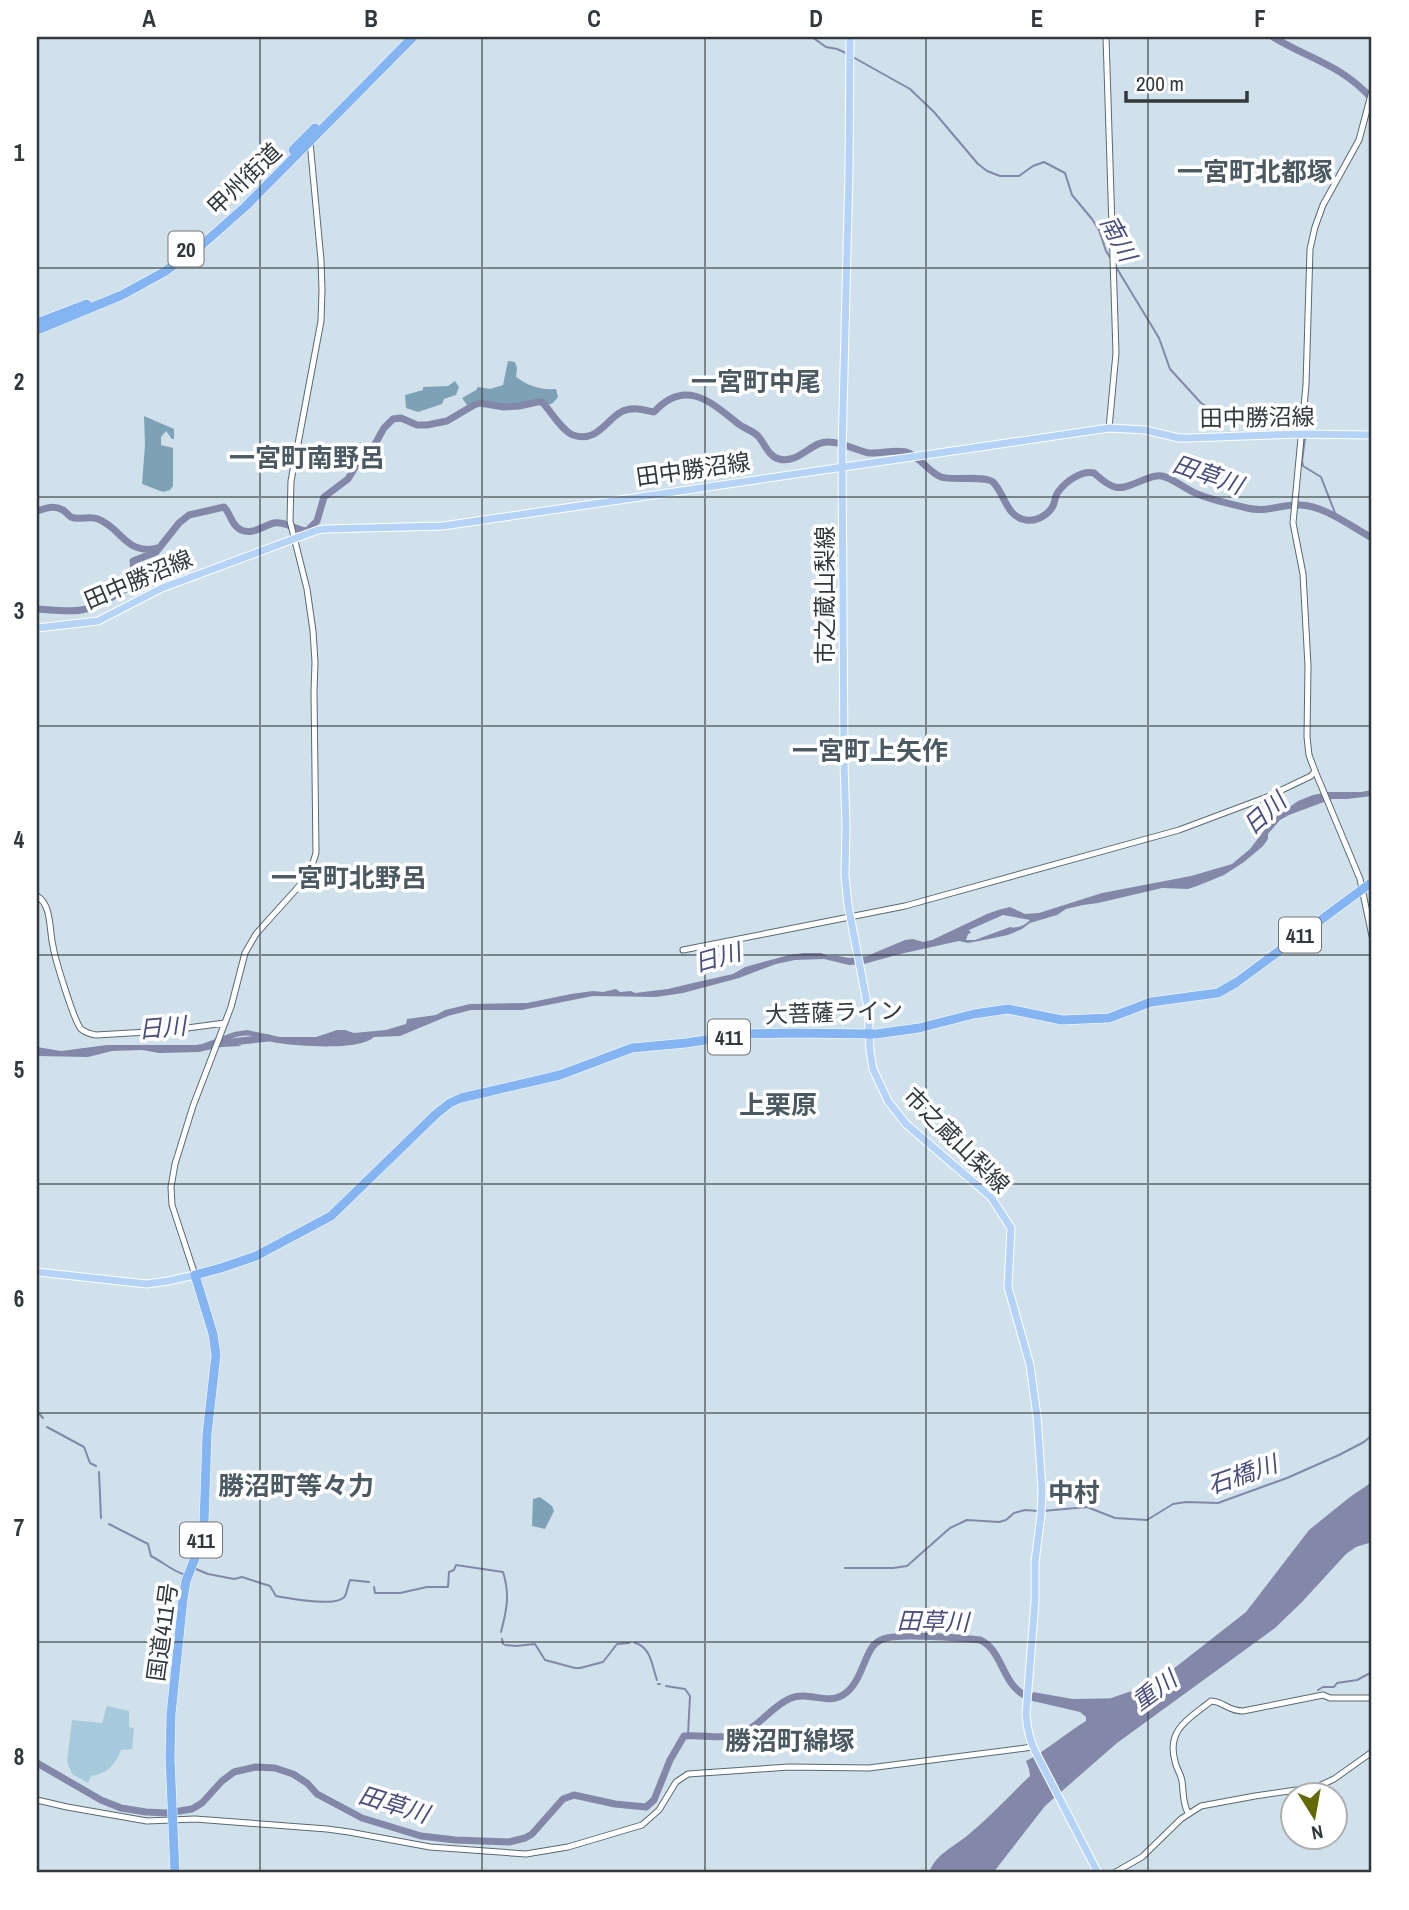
<svg xmlns="http://www.w3.org/2000/svg" width="1409" height="1910" font-family="'Archivo Narrow','Noto Sans JP',sans-serif">
  <rect width="100%" height="100%" fill="#d0e1eb"/>
  <path fill="#a6c9db" d="M107,1706l22,5v16l5,1 -2,21 -11,1c-6,15 -13,23 -30,26l-3,7 -16,-9 -5,-12 5,-42 30,3z"/>
  <path fill="#7ea2b5" d="M508,361l7,1 2,6 -1,9c12,9 25,13 40,12l2,8c-4,5 -6,8 -12,8l-4,-4c-12,-1 -22,3 -34,4 -15,0 -27,-6 -41,0l-5,-7 14,-8 2,-3 12,2 13,-4z
    M455,381l4,6 -3,8 -12,4 -2,5 -24,8 -12,-4 -1,-13 18,-5v-3l25,-1z
    M144,416l30,13v10h-2l-6,-8 -5,6v8l12,3v38l-3,4 -7,2 -21,-8 3,-39z
    M540,1497l12,9 2,5 -9,18 -13,-3 1,-27z"/>
  <path fill="#8388a9" fill-rule="evenodd" d="M1372,790v6l-25,3h-15l-43,16 -9,5 -12,14v5l-5,7 -19,16 -20,13 -27,11 -9,3 -26,-1 -64,15 -15,2 -17,4 -9,6 -27,8 -8,6 -14,6 -29,6 -11,2 -9,-2 -59,13 -36,10 -15,1 -25,-6 -29,1 -19,4 -37,14 -56,15 -27,4 -63,-1 -71,14h-51l-23,6 -48,20 -26,1c-14,14 -76,9 -96,6 -9,-1 -17,-6 -26,-7 -9,-2 -19,2 -27,5l17,5 -21,1 -22,5 -40,1 -17,-3 -30,1 -24,6 -51,-1v-9l24,4 46,-6h88l7,-1 32,-12 13,-2 33,7h36l21,-7h8l9,3 32,-3 20,-6 1,-5 29,-4 9,-5 25,-6 57,-1 44,-9 22,-3 10,1 13,-3 4,3 11,-1 4,2 33,-4 25,-6 40,-9 12,-7 44,-12 15,-2h17l7,3h10l11,2 18,-2 38,-16 8,-1 10,3 9,-2 55,-26 11,-4 12,-3 15,7 14,-1 63,-20 89,-17 41,-12 18,-15 23,-30 25,-18 15,-6 15,-3h33zM1003,915l27,5c-5,5 -12,9 -20,7l-35,13h-9l2,-6 3,-1 -2,-3z
    M1372,1482v60l-16,5 -10,7 -44,48 -27,26 -158,115 -31,27 -41,36 -52,67h-64c6,-19 25,-26 39,-38 22,-18 41,-39 62,-59l-1,-7 -3,-8c20,-10 40,-28 60,-40v-4l-6,-5 -47,-11v-9l40,7 57,-1 33,-21 83,-65 63,-82 41,-33z"/>
  <g fill="none" stroke-linecap="round" stroke-linejoin="round">
    <path stroke="#8388a9" stroke-width="2" d="M812,37l14,10 11,2 9,4
      M851,56l59,33 24,23 44,52 9,7 13,5h19l14,-10 11,-4 21,11 7,22 20,24 7,11 7,21 5,8
      M1116,267l43,71 11,31 31,34 10,6 13,3 34,2 15,4 27,13
      M1305,438l-3,23 1,5 18,11 16,41
      M37,1411l6,7
      M47,1427l37,20 6,16 6,3
      M99,1472l2,46
      M1043,1511l44,-4 28,11 32,2 26,-16 13,-2 32,1 69,-25 52,-23 25,-13 8,-7
      M109,1524l39,20 3,12c12,6 20,14 32,18
      M845,1568h48l14,-2 43,-38 17,-8 32,2 7,-2 8,-7 11,-3 13,1
      M196,1569l12,5 26,5 8,-2 28,9 6,10c12,2 62,12 69,0 2,-4 3,-11 5,-16l19,2
      M374,1587l1,6h25l27,-6h21l1,-15 5,-2 2,-5 47,7c7,22 4,37 -2,60
      M502,1639l1,5
      M635,1643c16,4 17,23 22,37
      M505,1645l11,1 19,-2 10,16 30,8h5l23,-6 14,-18 12,-1
      M658,1684h2
      M666,1686l19,3 5,7 -2,39
      M1318,1690l5,-3h11l3,-4 20,-3 15,-8"/>
    <path stroke="#8388a9" stroke-width="7" d="M1273,37c36,22 69,28 99,62
      M37,511c9,-3 16,-6 26,-1 3,2 5,5 8,7 8,4 18,-2 27,2 24,9 28,37 60,29
      M37,609c18,1 41,5 58,-3 12,-5 24,-13 36,-20l3,-15 -1,-10 23,-9 23,-29 10,-8 35,-8c7,7 7,18 17,23 12,5 22,-4 33,-7 11,-2 22,7 33,8l10,-10 7,-24 24,-18 12,-20 15,-15 9,-16 9,-9 8,-1 16,7h10l20,-4 27,-16 6,-2 24,4 15,-1 18,-4h5c8,8 20,29 31,33 24,8 32,-14 48,-23 11,-6 22,-2 33,0 30,-33 55,-12 82,10 6,6 16,8 22,14 7,8 10,20 21,23 15,4 27,-9 39,-15 16,-7 35,6 51,9 12,1 26,-4 37,-1 14,4 22,20 35,25 12,4 44,-2 52,5 12,12 13,35 33,38 10,2 22,-5 27,-14 2,-4 2,-10 5,-14 8,-11 24,-22 36,-19 23,21 26,16 52,6 5,-2 11,-4 16,-3 13,3 25,15 38,19 15,6 32,9 47,13 21,5 33,-4 53,-3 23,0 52,22 72,33
      M222,1043l47,-5
      M1113,1701l35,-12
      M37,1763l64,37 20,8 25,4 21,1 25,-4 10,-6 20,-22 12,-9 22,-5 19,1 18,6 14,9 10,11 45,24 59,18 34,4 54,2 16,-4 7,-4 31,-35 11,-4 41,9 31,3 8,-7 16,-40 14,-24c18,-2 35,4 53,-1 21,-6 34,-29 54,-37 17,-7 36,7 52,-3 16,-10 19,-31 28,-46 3,-5 7,-8 12,-10 15,-6 79,-1 97,1 21,9 22,40 41,53 6,4 14,5 21,6"/>
    <defs>
      <path id="minor" d="M1106,37l10,316 -7,75
        M1315,771l45,108 12,57
        M37,896c15,9 12,34 16,50 2,13 21,75 28,83 5,4 9,5 15,6l69,-4 60,-8
        M683,950l222,-44 274,-76 88,-33 44,-21 4,-5 -6,-16 -2,-18 1,-71 -5,-92 -10,-51 13,-138 4,-136 5,-22 8,-22 36,-65 13,-49
        M195,1275l-23,-70 -1,-18 4,-23 18,-58 38,-99 14,-54 11,-19 53,-59 7,-22 -2,-161 1,-30 -2,-31 -6,-42 -17,-68 1,-40 30,-160 1,-31 -1,-30 -11,-118
        M37,1800l30,7 80,14 48,-2 132,10 22,3 81,15 96,7 42,-7 74,-22 17,-15 17,-28 12,-8 101,-7 80,1 164,-21
        M1188,1813c-6,-12 -4,-19 -6,-32 -1,-7 -6,-13 -7,-20 -9,-32 15,-43 36,-60 14,1 16,10 32,10l80,-16 7,3h42
        M1114,1873l28,-16 39,-38 20,-13 54,-10 62,-9 17,-8 38,-27"/>
      <path id="major" d="M850,37l-1,134 -7,281 2,311 2,62 -1,50 3,30 20,103 2,43 3,18 15,32 18,23 85,73 20,31 -3,59 22,78 7,51 5,73 -1,26 -6,47v39l-9,113c1,14 3,25 9,37l63,122
        M37,628l61,-7 64,-33 156,-58 8,-1 117,-3 666,-98 36,2 34,8h11l110,-4 72,1
        M37,1272l110,12 21,-3 27,-6"/>
      <path id="highway" d="M293,150l22,-22
        M37,323l50,-19
        M37,330l85,-35 42,-23 39,-28 43,-38 167,-169
        M175,1873l-5,-115 1,-44 12,-115 3,-18 14,-36 4,-22 3,-89 9,-79 -3,-21 -18,-59 26,-7 35,-12 75,-40 105,-102 14,-11 11,-5 99,-23 72,-27 54,-5 59,-9 46,-1 85,1 43,-6 55,-14 34,-5 54,11 47,-2 42,-16 67,-9 19,-11 135,-100"/>
    </defs>
    <use href="#minor" stroke="#5a6971" stroke-width="7"/>
    <use href="#major" stroke="#fff" stroke-width="9"/>
    <use href="#highway" stroke="#fff" stroke-width="10"/>
    <use href="#minor" stroke="#fff" stroke-width="5"/>
    <use href="#major" stroke="#b5d3f7" stroke-width="7"/>
    <use href="#highway" stroke="#84b5f2" stroke-width="9"/>
  </g>
  <path fill="none" stroke="#32393d" stroke-width="2" stroke-opacity="0.55" d="M260,37v1836M482,37v1836M705,37v1836M926,37v1836M1148,37v1836M37,268h1335M37,497h1335M37,726h1335M37,955h1335M37,1184h1335M37,1413h1335M37,1642h1335"/>
  <g text-anchor="middle" dominant-baseline="central" stroke-width="7" stroke-linejoin="round" paint-order="stroke">
    <g fill="#fff" stroke="#707477" stroke-width="2">
      <rect x="168.5" y="231.5" width="35" height="35" rx="5"/>
      <rect x="1279" y="917.5" width="42" height="35" rx="5"/>
      <rect x="708" y="1019.5" width="42" height="35" rx="5"/>
      <rect x="180" y="1522.5" width="42" height="35" rx="5"/>
    </g>
    <g font-size="21" font-weight="bold" fill="#32393d">
      <text x="186" y="249">20</text>
      <text x="1300" y="935">411</text>
      <text x="729" y="1037">411</text>
      <text x="201" y="1540">411</text>
    </g>
    <g font-size="23" fill="#32393d" stroke="#fff">
      <text transform="translate(244 179) rotate(-44)">甲州街道</text>
      <text transform="translate(1257 417) rotate(-1)">田中勝沼線</text>
      <text transform="translate(693 469) rotate(-8)">田中勝沼線</text>
      <text transform="translate(138 579) rotate(-23)">田中勝沼線</text>
      <text transform="translate(824 595) rotate(-90)">市之蔵山梨線</text>
      <text transform="translate(834 1012) rotate(-2)">大菩薩ライン</text>
      <text transform="translate(957 1140) rotate(45)">市之蔵山梨線</text>
      <text transform="translate(162 1632) rotate(-82)">国道411号</text>
    </g>
    <g font-size="24" font-style="italic" fill="#494e7e" stroke="#fff">
      <text transform="translate(1119 238) rotate(62)">南川</text>
      <text transform="translate(1208 474) rotate(19)">田草川</text>
      <text transform="translate(1264 813) rotate(-42)">日川</text>
      <text transform="translate(717 957) rotate(-16)">日川</text>
      <text transform="translate(162 1027) rotate(-5)">日川</text>
      <text transform="translate(1242 1474) rotate(-19)">石橋川</text>
      <text transform="translate(933 1621) rotate(1)">田草川</text>
      <text transform="translate(1154 1690) rotate(-36)">重川</text>
      <text transform="translate(394 1804) rotate(17)">田草川</text>
    </g>
    <g font-size="26" font-weight="bold" fill="#4b5a62" stroke="#fff">
      <text x="1255" y="171">一宮町北都塚</text>
      <text x="756" y="381">一宮町中尾</text>
      <text x="307" y="457">一宮町南野呂</text>
      <text x="870" y="750">一宮町上矢作</text>
      <text x="349" y="877">一宮町北野呂</text>
      <text x="778" y="1104">上栗原</text>
      <text x="296" y="1485">勝沼町等々力</text>
      <text x="1074" y="1492">中村</text>
      <text x="790" y="1740">勝沼町綿塚</text>
    </g>
  </g>
  <rect width="1409" height="1910" fill="none" stroke="#ffffff" stroke-width="77"/>
  <g transform="translate(1314 1816) rotate(169)"><circle r="33" fill="#ffffff" stroke="#adb0b1" stroke-width="2"/>
  <path d="M0-5L12 26L0 18L-12 26Z" fill="#646908"/>
  <text y="-10" font-size="19" font-weight="bold" text-anchor="middle" fill="#32393d">N</text>
  </g>
  <path d="M1126 91v10h121v-10" fill="none" stroke="#32393d" stroke-width="3.5"/>
  <text x="1136" y="91" font-size="21" fill="#32393d" stroke="#ffffff" stroke-width="5" paint-order="stroke">200 m</text>
  <rect x="38" y="38" width="1332" height="1833" fill="none" stroke="#32393d" stroke-width="2.5"/>
  <g font-size="23" text-anchor="middle" font-weight="bold" fill="#32393d">
    <text x="149" y="27">A</text>
    <text x="371" y="27">B</text>
    <text x="594" y="27">C</text>
    <text x="816" y="27">D</text>
    <text x="1037" y="27">E</text>
    <text x="1260" y="27">F</text>
    <text x="19" y="161">1</text>
    <text x="19" y="390">2</text>
    <text x="19" y="619">3</text>
    <text x="19" y="848">4</text>
    <text x="19" y="1078">5</text>
    <text x="19" y="1307">6</text>
    <text x="19" y="1536">7</text>
    <text x="19" y="1765">8</text>
  </g>
</svg>
